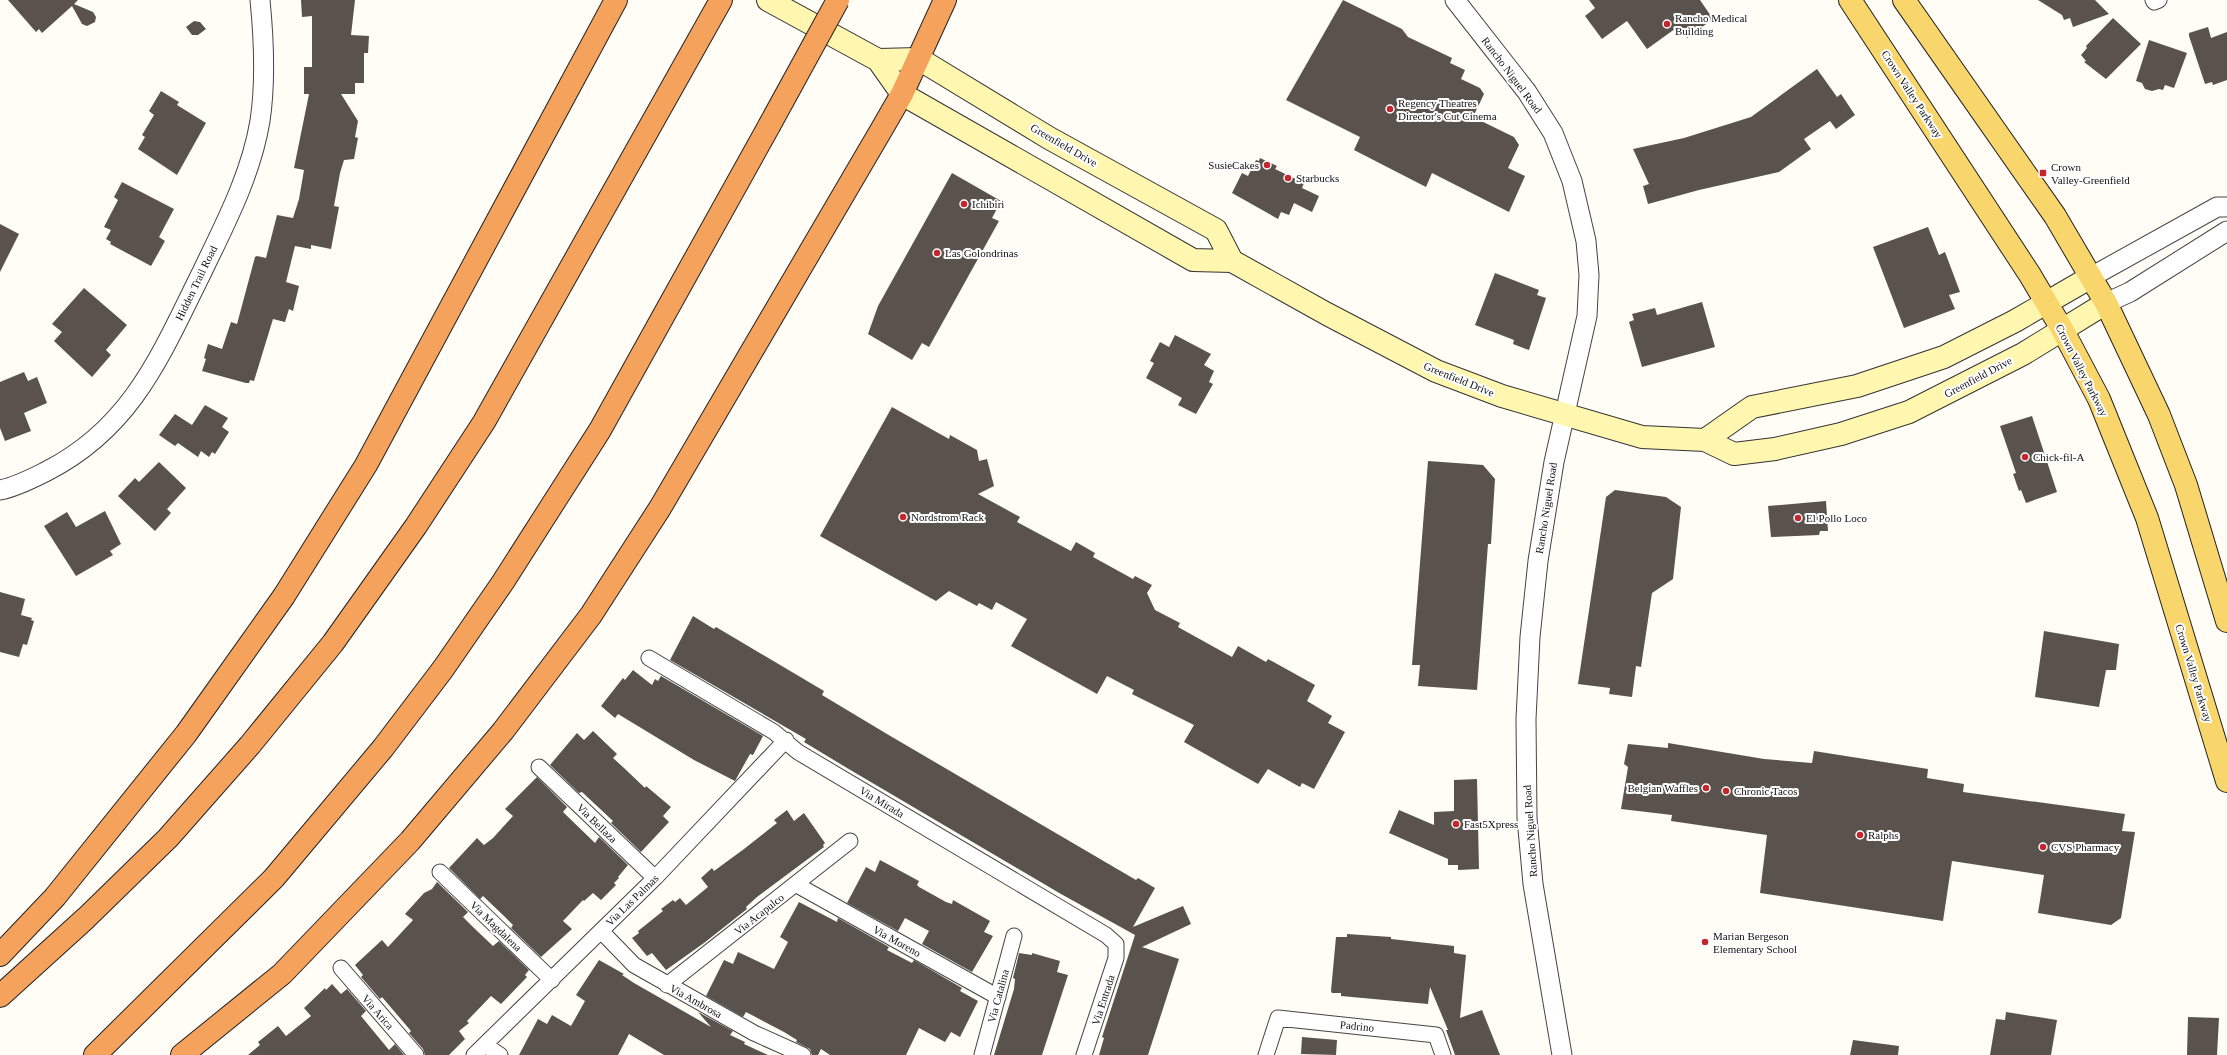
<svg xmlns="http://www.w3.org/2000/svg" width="2227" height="1055" font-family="Georgia,serif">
  <rect width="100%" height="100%" fill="#fffdf5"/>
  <path fill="#5a524d" d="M8,0h70l-4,4 19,8 3,5 -1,5 -8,4 -5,-2 -10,-18 -30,27 -3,-4 -3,3z
    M301,0h54l-4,35 18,1 -1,17h-4v30h-9v11h-14l17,27 -3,16 3,1 -4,21 -10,1 -4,13 -6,33 5,1 -8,42 -20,-4v4l-16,-3 -9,36 13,4 -6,25 -4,-2 -4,13 -12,-3 -19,62 -4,-1 -1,3h-3l-44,-12 4,-12 -2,-1 4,-14 14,5 9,-27 6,2 18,-67 2,-1 9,2 11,-43 16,3 6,-19 5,-29 -10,-2 15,-74h-5v-27h8v-51l-10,1z
    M1343,0l59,29 6,8 44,21 -2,5 15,7 -4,9 19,9 4,6 -11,23 41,20 5,8 -11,23 17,8 -16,36 -77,-39 -6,14 -72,-37 6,-13 -74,-37z
    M1589,0h111l13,19 -26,19 -8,-12 -32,23 -20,-28 -25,18 -17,-23 10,-8z
    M2038,0h57l14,14 -36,13 -3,-9 -6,2 -2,-5z
    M2113,18l28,26 -35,35 -22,-17 2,-1 -5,-6 6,-7 -1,-2z
    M194,21l6,1 6,7 -8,6h-6l-6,-8z
    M2208,27l3,11 16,-6v48l-14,5 -1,-3 -7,2 -16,-48v-3z
    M2149,40l38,13 -13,35 -9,-3 -2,5 -4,-1 -7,2 -7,-2 -3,-6 -6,-2z
    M1817,69l20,28 4,-3 14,21 -19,14 -6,-8 -26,18 7,10 -32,23 -80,18 -51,14 -5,-18 6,-2 -16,-35 51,-11 67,-21z
    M161,91l18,11 -2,3 29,18 -29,52 -39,-26 7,-12 -3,-2 12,-20 -5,-4z
    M1260,158l17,8 -2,3 29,14 -2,5 17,8 -7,16 -18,-9 -5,12 -8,-3 -3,7 -46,-26 10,-20 6,3 8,-16 3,1z
    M952,173l49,28 -9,17 7,3 -70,126 -7,-4 -10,17 -44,-26 10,-28z
    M122,182l52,27 -15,28 6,4 -14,25 -41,-22 1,-2 -5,-3 5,-9 -7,-3 14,-27 -4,-3z
    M0,224l19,10 -19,38z
    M1928,227l11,28 6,-3 15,40 -11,3 6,14 -51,19 -31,-81z
    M1495,273l44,17 -2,5 9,3 -17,52 -16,-6 1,-4 -39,-15z
    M84,288l43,37 -21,25 5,5 -19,22 -38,-36 8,-9 -10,-8z
    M1702,302l13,45 -73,20 -13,-45 5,-2 -2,-6 23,-6 2,7z
    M1175,335l36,19 -7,11 10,6 -5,11 4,2 -17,30 -18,-9 4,-7 -36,-20 8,-15 -4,-2 10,-19 9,5z
    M24,372l4,9 9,-4 10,26 -23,10 7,18 -26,10 -5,-13v-46z
    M205,405l23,13 -6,9 7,5 -14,22 -3,-2 -3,5 -8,-6 -3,6 -20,-14 -3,3 -16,-11 16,-21 17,11z
    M892,407l57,32 1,-4 27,15 2,11 8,-2 7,27 -16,8 42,23 -3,5 54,29 5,-9 19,11 -2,4 40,22 2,-3 17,9 -5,8 8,17 25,13 -2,4 54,30 6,-11 28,16 2,-3 47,26 -8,16 25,15 -4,7 17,9 -31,57 -12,-6 -2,4 -32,-18 -10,15 -74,-42 10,-17 -62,-31 2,-4 -27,-14 -10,18 -86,-48 16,-27 -31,-17 -4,8 -13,-7 -2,3 -28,-15 -13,10 -116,-65z
    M2032,416l25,76 -31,11 -5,-13 -2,1 -6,-17 3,-1 -16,-47z
    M1428,461l55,4 12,14 -4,65h-3l-11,146 -59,-4 2,-21h-8z
    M159,462l27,26 -19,21 4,4 -16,18 -37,-35 17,-18 4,4z
    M1615,490l51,7 15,10 -8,72 -21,14 -11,74 -5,-1 -4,31 -23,-3 1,-6 -32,-4 28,-187z
    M1826,501l2,30h-8l-1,4 -48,2 -3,-31z
    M105,511l16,33 -11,7 3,4 -37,21 -32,-50 23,-14 9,15z
    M0,592l25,7 -4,16 11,3 -1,2 3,1 -7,24 -4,-1 -4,13 -19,-5z
    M693,616l21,13 2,-2 108,64 -2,4 65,39 249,146 2,-2 17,10 -22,39 50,-21 8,18 -49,23 37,12 -31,96h-49l5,-17 -2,-1 33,-102 -74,-41 -214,-126 -43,-26 2,-3 -136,-79z
    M2044,631l75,13 -3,26h-10l-7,37 -64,-10z
    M633,670l19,15 3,-6 3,2 3,-5 102,60 -10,19 -3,-1 -15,27 -41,-21 -76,-46 -3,4 -14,-12 22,-28 2,2z
    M593,731l24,23 -4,4 11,10 21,20 1,-2 25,21 -8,9 6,6 -28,30 -30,-29 2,-2 -31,-29 -3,1 -29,-28 27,-32 7,7z
    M1668,743l96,16 48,4 2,-12 114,18 -1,9 37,6 -1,8 162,22 -3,17 13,1 -14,86 -10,7 -73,-12 6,-38 -92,-14 -9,60 -183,-28 7,-58 -96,-14 1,-6 -51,-6 7,-42 -4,-3 4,-20 40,4z
    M537,777l30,30 -4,5 32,31 4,-6 29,28 -10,12 1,1 -5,5 2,2 -15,15 -8,-7 -9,8 -1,-1 -20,21 9,8 -31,28 -30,-29 2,-3 -9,-9 -21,-20 -3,3 -31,-31 28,-30 7,7 9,-7 20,-22 -8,-7z
    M1477,779l2,90 -21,1v-5h-10v-6l-59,-26 10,-23 35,15v-13l20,-1v-31z
    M787,810l7,11 10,-8 21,30 -2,2 1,2 -67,50 -11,10 1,2 -43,34 -38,27 -14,-17 -5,3 -15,-18 7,-5 -1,-2 25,-20 -2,-2 12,-9 2,2 5,-4 6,7 22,-18 -7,-9 11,-10 2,3 30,-22 33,-26 -3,-3z
    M880,860l39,21 -2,4 2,2 27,15 6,2 1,-4 37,21 -6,11 9,4 -21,36 -50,-28 7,-13 -24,-13 -7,13 -51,-28 19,-36 9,5z
    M437,882l31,30 -5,5 11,11 19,18 6,-5 30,29 -4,5 2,2 -26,27 -10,-8 -24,25 2,2 -10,8 6,8 -16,16h-24l-2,-6 -14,-16 2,-2 -29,-34 -2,2 -19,-22 2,-2 -8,-10 27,-25 6,7 25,-27 -8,-6 19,-21 8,-4z
    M799,902l38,20 1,-4 51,29 -2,3 25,13 2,-3 48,28 -2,3 18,10 -18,36 -9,-5 -6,10 -26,-14 -13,27h-76l-9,-6 -3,6h-6l-2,-6 -14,-7 1,-2 -13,-8 -38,-20 -3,5 -37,-21 18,-36 9,4 5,-12 36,17 14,-27 -8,-5z
    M1347,934l44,3v2l63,7v7l12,2 -6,63 22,-8 18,45h-45l-9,-25h2l-18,-43 -2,17 -87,-8v-3h-9l-1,-2 5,-54h11z
    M1019,953l13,2v-2l28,8 -3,11 11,3 -26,80h-48l20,-66 1,-10 -2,-1z
    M599,960l25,14 -2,1 12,8 77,44 -13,-15 35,19 -3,4 15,7 -1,2 24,11h-104l-35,-21 -11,21h-99l19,-36 9,5 5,-9 19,11 14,-25 -9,-6z
    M332,984l9,10 6,-5 19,22 -5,5 28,34 6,-6 9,11h-156l12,-10 -2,-3 20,-16 8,10 25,-20 -7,-8 21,-20 1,2z
    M2006,1012l51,8 -6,35h-61l6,-36 9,1z
    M2188,1017l31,1 -2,37h-30z
    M1302,1037l35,3 -1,15 -35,-1z
    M1853,1040l46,6 -1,9h-48z"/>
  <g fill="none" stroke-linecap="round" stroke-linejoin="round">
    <defs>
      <path id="minor" d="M2153,0l1,2 5,-2
        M649,658l125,74 24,20 308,183 10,9v14l-32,97
        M539,767l116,111
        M440,872l112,108
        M797,885l201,112
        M601,931l33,34 120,68 49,22
        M341,968l75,87
        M667,985l183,-144
        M485,1045l15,10
        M474,1055l181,-177 131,-138
        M982,1055l32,-119
        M1266,1055l12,-37 158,17 7,20"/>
      <path id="tertiary" d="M1455,0l72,92 26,41 19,48 14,60 3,34 -2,41 -33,146 -16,99 -8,76 -4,82 1,99 6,66 29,171
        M2091,277l126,-70h10
        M2106,303l24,-11 97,-61
        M0,490c16,-3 33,-12 47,-19 86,-44 114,-117 155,-199 23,-48 49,-97 58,-151 6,-40 4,-81 0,-121"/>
      <path id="secondary" d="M768,0l110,60 24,34 291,166 39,1 95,53 109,57 66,25 140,41 63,3 29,14 41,-5 66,-15 68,-22 114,-58 83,-51
        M878,60l41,-1 130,79 167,92 16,31
        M1705,440l47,-33 105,-21 87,-29 71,-36 76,-44"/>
      <path id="primary" d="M1850,0l180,275 32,54 37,70 48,119 80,263
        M1904,0l151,216 51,87 53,112 27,70 41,136"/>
      <path id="motorway" d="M0,955l55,-58 131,-163 98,-138 82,-131 250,-465
        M0,996l86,-78 82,-80 82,-93 83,-102 83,-117 68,-104 237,-422
        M95,1055l179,-177 109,-130 60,-79 60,-87 97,-152 169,-304
        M182,1055l100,-81 128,-133 93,-110 88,-116 69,-107 223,-381 19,-33 43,-94"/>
    </defs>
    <use href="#minor" stroke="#444" stroke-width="17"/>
    <use href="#tertiary" stroke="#444" stroke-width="21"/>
    <use href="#secondary" stroke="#333" stroke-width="24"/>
    <use href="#primary" stroke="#222" stroke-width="24"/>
    <use href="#motorway" stroke="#222" stroke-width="24"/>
    <use href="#minor" stroke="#fff" stroke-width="15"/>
    <use href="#tertiary" stroke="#fff" stroke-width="19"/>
    <use href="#secondary" stroke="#fff6b0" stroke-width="22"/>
    <use href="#primary" stroke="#f9d66b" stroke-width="22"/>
    <use href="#motorway" stroke="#f5a25d" stroke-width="22"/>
    <defs>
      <path id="motorway-bridge" d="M769,126l69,-126"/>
    </defs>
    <use href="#motorway-bridge" stroke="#222" stroke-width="24" stroke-linecap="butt"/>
    <use href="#motorway-bridge" stroke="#f5a25d" stroke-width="22"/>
  </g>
  <g fill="#c4262e" stroke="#fff" stroke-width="1.5">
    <circle cx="1667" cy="24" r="4"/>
    <circle cx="1390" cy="109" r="4"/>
    <circle cx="1267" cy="165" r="4"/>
    <rect x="2039" y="169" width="8" height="8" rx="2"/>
    <circle cx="1288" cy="178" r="4"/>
    <circle cx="964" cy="204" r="4"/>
    <circle cx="937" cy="253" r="4"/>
    <circle cx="2025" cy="457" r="4"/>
    <circle cx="903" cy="517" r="4"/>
    <circle cx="1798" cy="518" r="4"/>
    <circle cx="1706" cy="788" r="4"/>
    <circle cx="1726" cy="791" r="4"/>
    <circle cx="1456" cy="824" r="4"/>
    <circle cx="1860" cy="835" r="4"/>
    <circle cx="2043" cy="847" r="4"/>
    <circle cx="1705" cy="942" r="4"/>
  </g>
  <g text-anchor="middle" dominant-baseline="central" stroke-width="4" stroke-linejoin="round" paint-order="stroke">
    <g font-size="11" fill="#111" stroke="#fff" text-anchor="start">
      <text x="1675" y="18">Rancho Medical<tspan x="1675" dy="13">Building</tspan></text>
      <text x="1398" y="103">Regency Theatres<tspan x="1398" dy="13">Director's Cut Cinema</tspan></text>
      <text x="1259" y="165" text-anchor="end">SusieCakes</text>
      <text x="2051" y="167">Crown<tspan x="2051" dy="13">Valley-Greenfield</tspan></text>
      <text x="1296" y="178">Starbucks</text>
      <text x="972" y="204">Ichibiri</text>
      <text x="945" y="253">Las Golondrinas</text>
      <text x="2033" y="457">Chick-fil-A</text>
      <text x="911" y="517">Nordstrom Rack</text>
      <text x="1806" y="518">El Pollo Loco</text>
      <text x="1698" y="788" text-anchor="end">Belgian Waffles</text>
      <text x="1734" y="791">Chronic Tacos</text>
      <text x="1464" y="824">Fast5Xpress</text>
      <text x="1868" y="835">Ralphs</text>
      <text x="2051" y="847">CVS Pharmacy</text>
      <text x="1713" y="936">Marian Bergeson<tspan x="1713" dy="13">Elementary School</tspan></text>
    </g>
    <g font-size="11" fill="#111" stroke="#fff">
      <text transform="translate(1512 75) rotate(53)">Rancho Niguel Road</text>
      <text transform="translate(1912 94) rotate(57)">Crown Valley Parkway</text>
      <text transform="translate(1064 145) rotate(30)">Greenfield Drive</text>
      <text transform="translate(196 283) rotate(-64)">Hidden Trail Road</text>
      <text transform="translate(2082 370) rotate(63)">Crown Valley Parkway</text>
      <text transform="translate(1978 377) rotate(-28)">Greenfield Drive</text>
      <text transform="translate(1459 379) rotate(22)">Greenfield Drive</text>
      <text transform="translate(1546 508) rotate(-81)">Rancho Niguel Road</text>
      <text transform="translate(2194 673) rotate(73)">Crown Valley Parkway</text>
      <text transform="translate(882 802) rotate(31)">Via Mirada</text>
      <text transform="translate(597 823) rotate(44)">Via Bellaza</text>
      <text transform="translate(1530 831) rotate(-94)">Rancho Niguel Road</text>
      <text transform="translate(632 900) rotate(-44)">Via Las Palmas</text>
      <text transform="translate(759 914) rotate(-38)">Via Acapulco</text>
      <text transform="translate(496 926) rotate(44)">Via Magdalena</text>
      <text transform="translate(897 941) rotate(29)">Via Moreno</text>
      <text transform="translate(998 996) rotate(-75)">Via Catalina</text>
      <text transform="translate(1103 1000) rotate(-72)">Via Entrada</text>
      <text transform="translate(696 1001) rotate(29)">Via Ambrosa</text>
      <text transform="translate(378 1012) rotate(49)">Via Arica</text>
      <text transform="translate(1357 1026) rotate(6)">Padrino</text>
    </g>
  </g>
</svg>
